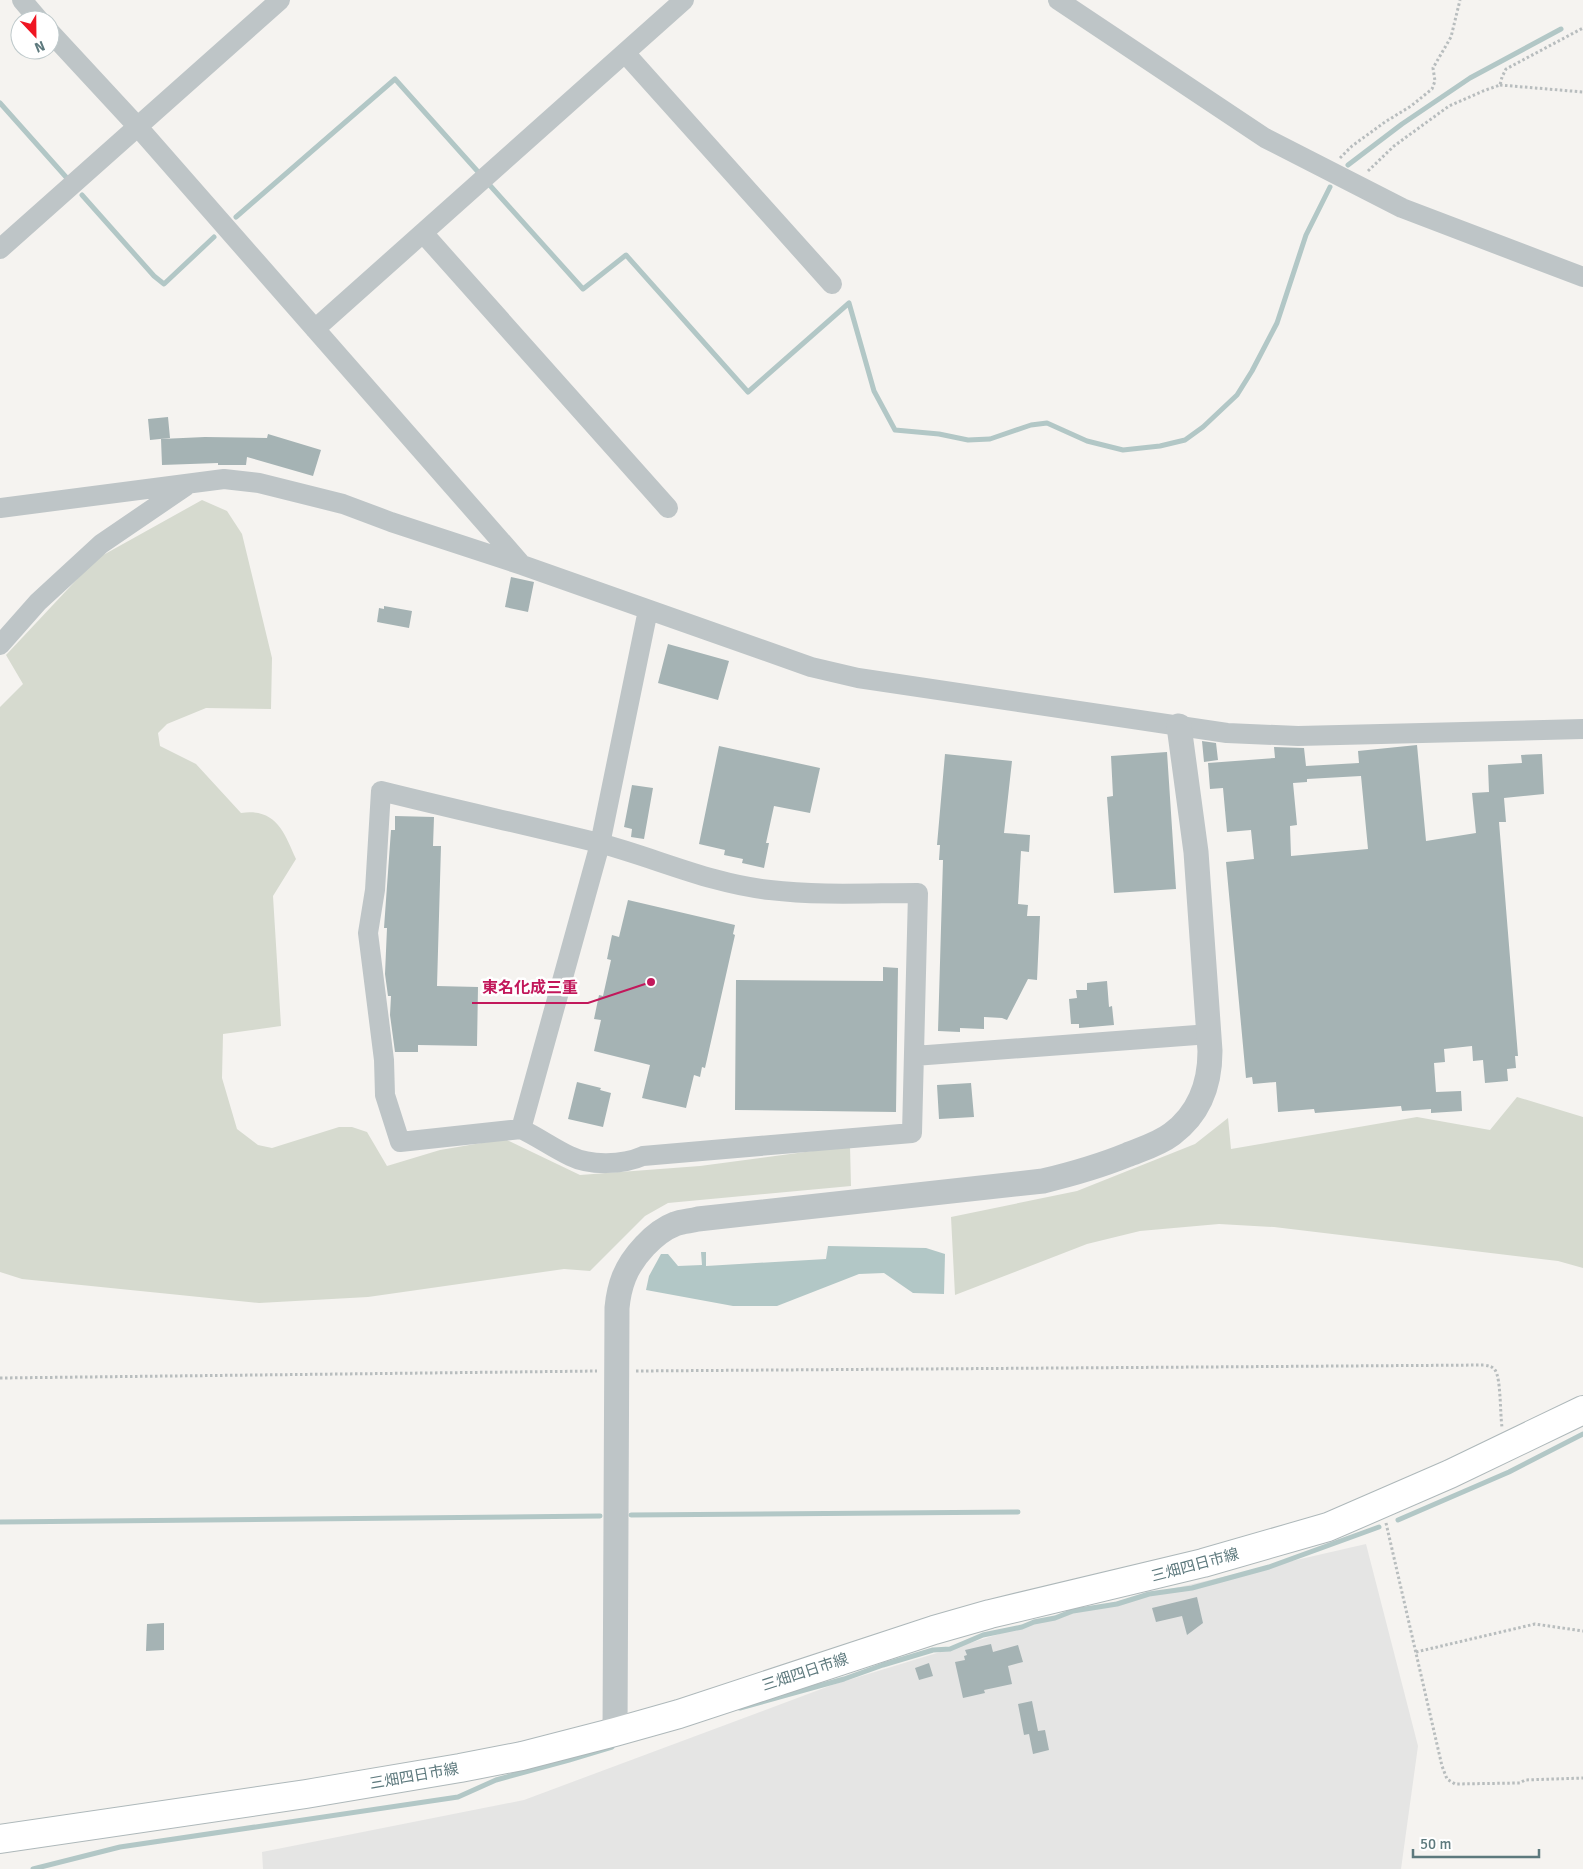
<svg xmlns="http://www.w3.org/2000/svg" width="1583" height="1869" font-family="Signika,'Noto Sans JP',sans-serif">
  <rect width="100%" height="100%" fill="#f5f3f0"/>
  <path fill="#e5e5e4" d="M1366,1544l52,202 -17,123h-1138l-1,-17 262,-52 308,-115 243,-74z"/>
  <path fill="#d6dacf" d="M202,500l25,11 15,23 30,124 -1,51 -65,-1 -39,16 -9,9 2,13 36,18 45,49c35,-5 43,19 55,46l-23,37 8,130 -58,8 -1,44 15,51 21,16 14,3 67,-21h13l15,5 20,34 53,-16 65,-11 75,36 120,-9 150,-20 1,40 -183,17 -23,13 -55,55 -26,-2 -196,28 -109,6 -237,-24 -22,-7v-565l23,-23 -17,-29 90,-96z
    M1517,1097l66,20v151l-25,-7 -284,-34 -55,-3 -79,7 -53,13 -132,51 -4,-78 126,-26 118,-47 33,-26 3,31 186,-32 73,13z"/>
  <path fill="#b2c7c6" d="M828,1246l98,2 19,6 -1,40 -31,-1 -29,-20 -25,1 -82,32h-44l-87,-16 3,-14 12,-22h7l10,12 24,-1 -1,-13h5v14l120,-7z"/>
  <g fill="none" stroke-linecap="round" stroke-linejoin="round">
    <path stroke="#b2c7c6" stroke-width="5" d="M0,103l66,74
      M1348,165l54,-41 68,-46 91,-49
      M486,181l97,108 43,-34 122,137 101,-89 25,88 21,39 44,4 29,6 22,-1 41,-14 16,-2 40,18 36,9 37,-4 25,-6 18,-13 34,-32 15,-24 25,-48 29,-88 24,-48
      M82,195l72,81 10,8 50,-47
      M236,217l159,-138 85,95
      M631,1515l387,-3
      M1398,1520l111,-48 74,-38
      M0,1522l600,-6
      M740,1708l104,-29 39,-14 50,-15 17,-1 33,-14 39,-8 12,-5 21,-4 18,-7 44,-7 32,-10 43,-6 77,-21 110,-40
      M33,1869l87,-22 338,-50 38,-17 73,-20 43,-13"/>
  </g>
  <path fill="#a5b3b4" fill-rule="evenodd" d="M168,417l2,21 -20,2 -2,-21z
    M268,434l53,16 -8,26 -66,-19 -1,8h-28v-2l-56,2 -1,-26 44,-2 62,1z
    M511,577l23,5 -6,30 -23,-5z
    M384,606l28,5 -3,17 -32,-6 2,-14 5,1z
    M668,644l61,17 -11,39 -60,-17z
    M1202,741l14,2 2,17 -14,2z
    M1417,745l9,96 50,-8 -4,-40 17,-1 -1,-27 34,-2 -1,-8 21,-1 2,40 -40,4 2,24h-7l19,234h-3l1,12 -9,1 1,12 -23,2 -2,-23 -10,1 -1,-15 -28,3 1,13 -11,1 2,29 25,-1 1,20 -31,2v-4l-29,2 -1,-5 -86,7 -1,-4 -36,3 -2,-30 -23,2 -1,-7 -6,1 -20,-216 28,-3 -3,-29 -24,2 -4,-44 -13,1 -2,-26 67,-5 -1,-11 30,1 2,18 53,-3 -1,-12zM1361,776l7,73 -77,7 -1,-30 7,-1 -4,-42 14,-1v-3z
    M719,746l101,22 -10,45 -36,-7 -8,37h3l-5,25 -22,-5 1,-4 -19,-4 1,-5 -26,-6z
    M1167,752l9,137 -62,4 -7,-96 6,-1 -2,-40z
    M945,754l67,7 -8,72 26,2 -1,17 -8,-1 -3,53 10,1 -1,11h13l-3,64 -9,-1 -21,41 -5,-2 -18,-1v12l-24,-1v4l-22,-1 5,-171h-4l1,-15h-3z
    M632,785l21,3 -9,51 -13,-2 1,-8 -8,-2z
    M395,816l39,1 -1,29h8l-4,140 41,1 -1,59 -59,-1v7h-23l-5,-37 1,-19h-3l-3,-22 2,-46h-3l7,-98h4z
    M628,900l107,25 -2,9 2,1 -30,133 -3,-1 -2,10 -6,-2 -8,33 -44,-10 8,-33 -56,-14 7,-31 -7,-1 5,-24 4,1 8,-36 -4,-1 5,-24 7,2z
    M883,967l15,1 -2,144 -161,-2 1,-130 147,1z
    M1107,981l2,26 3,-1 2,19 -35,3v-4h-8l-2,-25 8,-1 -1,-8h11v-7z
    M577,1082l24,6 -1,2 11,3 -8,34 -35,-8z
    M971,1083l3,34 -35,2 -2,-34z
    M1197,1597l6,26 -16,12 -5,-19 -26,6 -4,-14z
    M164,1623v27l-18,1 1,-27z
    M991,1644l2,8 25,-7 5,17 -15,4 4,18 -28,6 1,3 -22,5 -8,-36 10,-2 -1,-4 3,-1 -2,-5z
    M929,1663l4,13 -14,4 -4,-12z
    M1032,1701l6,30 7,-1 4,20 -16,4 -4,-20 -5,1 -6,-31z"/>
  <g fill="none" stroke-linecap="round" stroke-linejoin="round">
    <defs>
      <path id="secondary" d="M0,1839l306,-45 154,-26 62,-12 93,-24 64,-18 255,-84 56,-16 213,-51 125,-36 122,-53 133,-64"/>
    </defs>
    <use href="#secondary" stroke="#aeb8ba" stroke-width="30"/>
    <path stroke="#b8bdbe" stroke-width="3" stroke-dasharray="2.5 2.5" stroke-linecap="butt" d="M1500,85l83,7
      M1340,158l12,-12 33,-24 26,-16 21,-17 3,-8 -2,-13 18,-31 9,-37
      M1368,171l26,-25 55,-40 34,-15 17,-6 2,-8 4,-8 77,-41
      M636,1371l848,-6c5,1 8,1 11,5 6,8 5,44 7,57
      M0,1378l597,-7
      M1386,1523l56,243 5,13 8,5 65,-1 5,-3 58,-2
      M1416,1652l119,-28 48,7"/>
    <path stroke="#bec5c7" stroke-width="20" d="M22,0l17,20
      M1058,0l207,138 137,70 181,69
      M50,32l88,95 384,438
      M625,53l207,231
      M423,233l245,275
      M0,249l280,-249
      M315,329l369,-329
      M0,508l224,-29 35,4 84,21 48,18 131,43 289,102 47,11 369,55 71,3 285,-7
      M0,645l38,-43 63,-58 85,-58
      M381,791c72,18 145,34 218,52 57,15 112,41 171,47 49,6 100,3 148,3l-6,240 -269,23c-20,9 -53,10 -73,0 -17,-8 -32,-19 -49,-27l-121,13 -15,-47 -1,-35 -16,-127 7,-43z
      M914,1056l296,-22
      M521,1129l79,-285 48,-234"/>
    <path stroke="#bec5c7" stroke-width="25" d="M615,1732l2,-424c1,-11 3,-21 7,-31 8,-20 30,-45 51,-53 7,-3 16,-3 23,-5l345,-38c29,-7 57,-15 84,-26 15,-6 32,-11 45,-21 28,-21 38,-50 38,-83l-14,-199 -17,-126"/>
    <use href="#secondary" stroke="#fff" stroke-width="28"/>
  </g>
  <g text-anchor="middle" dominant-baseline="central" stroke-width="5" stroke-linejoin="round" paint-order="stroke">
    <g font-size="15" fill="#5d797d" stroke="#fff">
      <text transform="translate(1195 1565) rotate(-15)">三畑四日市線</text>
      <text transform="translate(805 1672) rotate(-18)">三畑四日市線</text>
      <text transform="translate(414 1776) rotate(-10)">三畑四日市線</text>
    </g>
  </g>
  <path fill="none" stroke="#c2185b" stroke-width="2" d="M651 982L588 1003H472"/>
  <circle fill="#c2185b" stroke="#fff" stroke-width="2" cx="651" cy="982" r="5"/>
  <g font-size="16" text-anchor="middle" font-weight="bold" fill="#c2185b" stroke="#fff" stroke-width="5" stroke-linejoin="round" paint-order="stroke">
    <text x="530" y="993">東名化成三重</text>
  </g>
  <g transform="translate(35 35) rotate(158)"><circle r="24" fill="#ffffff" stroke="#bec9cb"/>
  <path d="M0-4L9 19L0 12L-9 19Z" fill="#ef1622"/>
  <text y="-8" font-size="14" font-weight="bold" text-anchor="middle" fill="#5d797d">N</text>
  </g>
  <path d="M1413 1849v8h126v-8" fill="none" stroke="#5d797d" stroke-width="2.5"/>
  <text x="1420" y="1849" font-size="15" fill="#5d797d" stroke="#ffffff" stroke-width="4" paint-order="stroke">50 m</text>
</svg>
